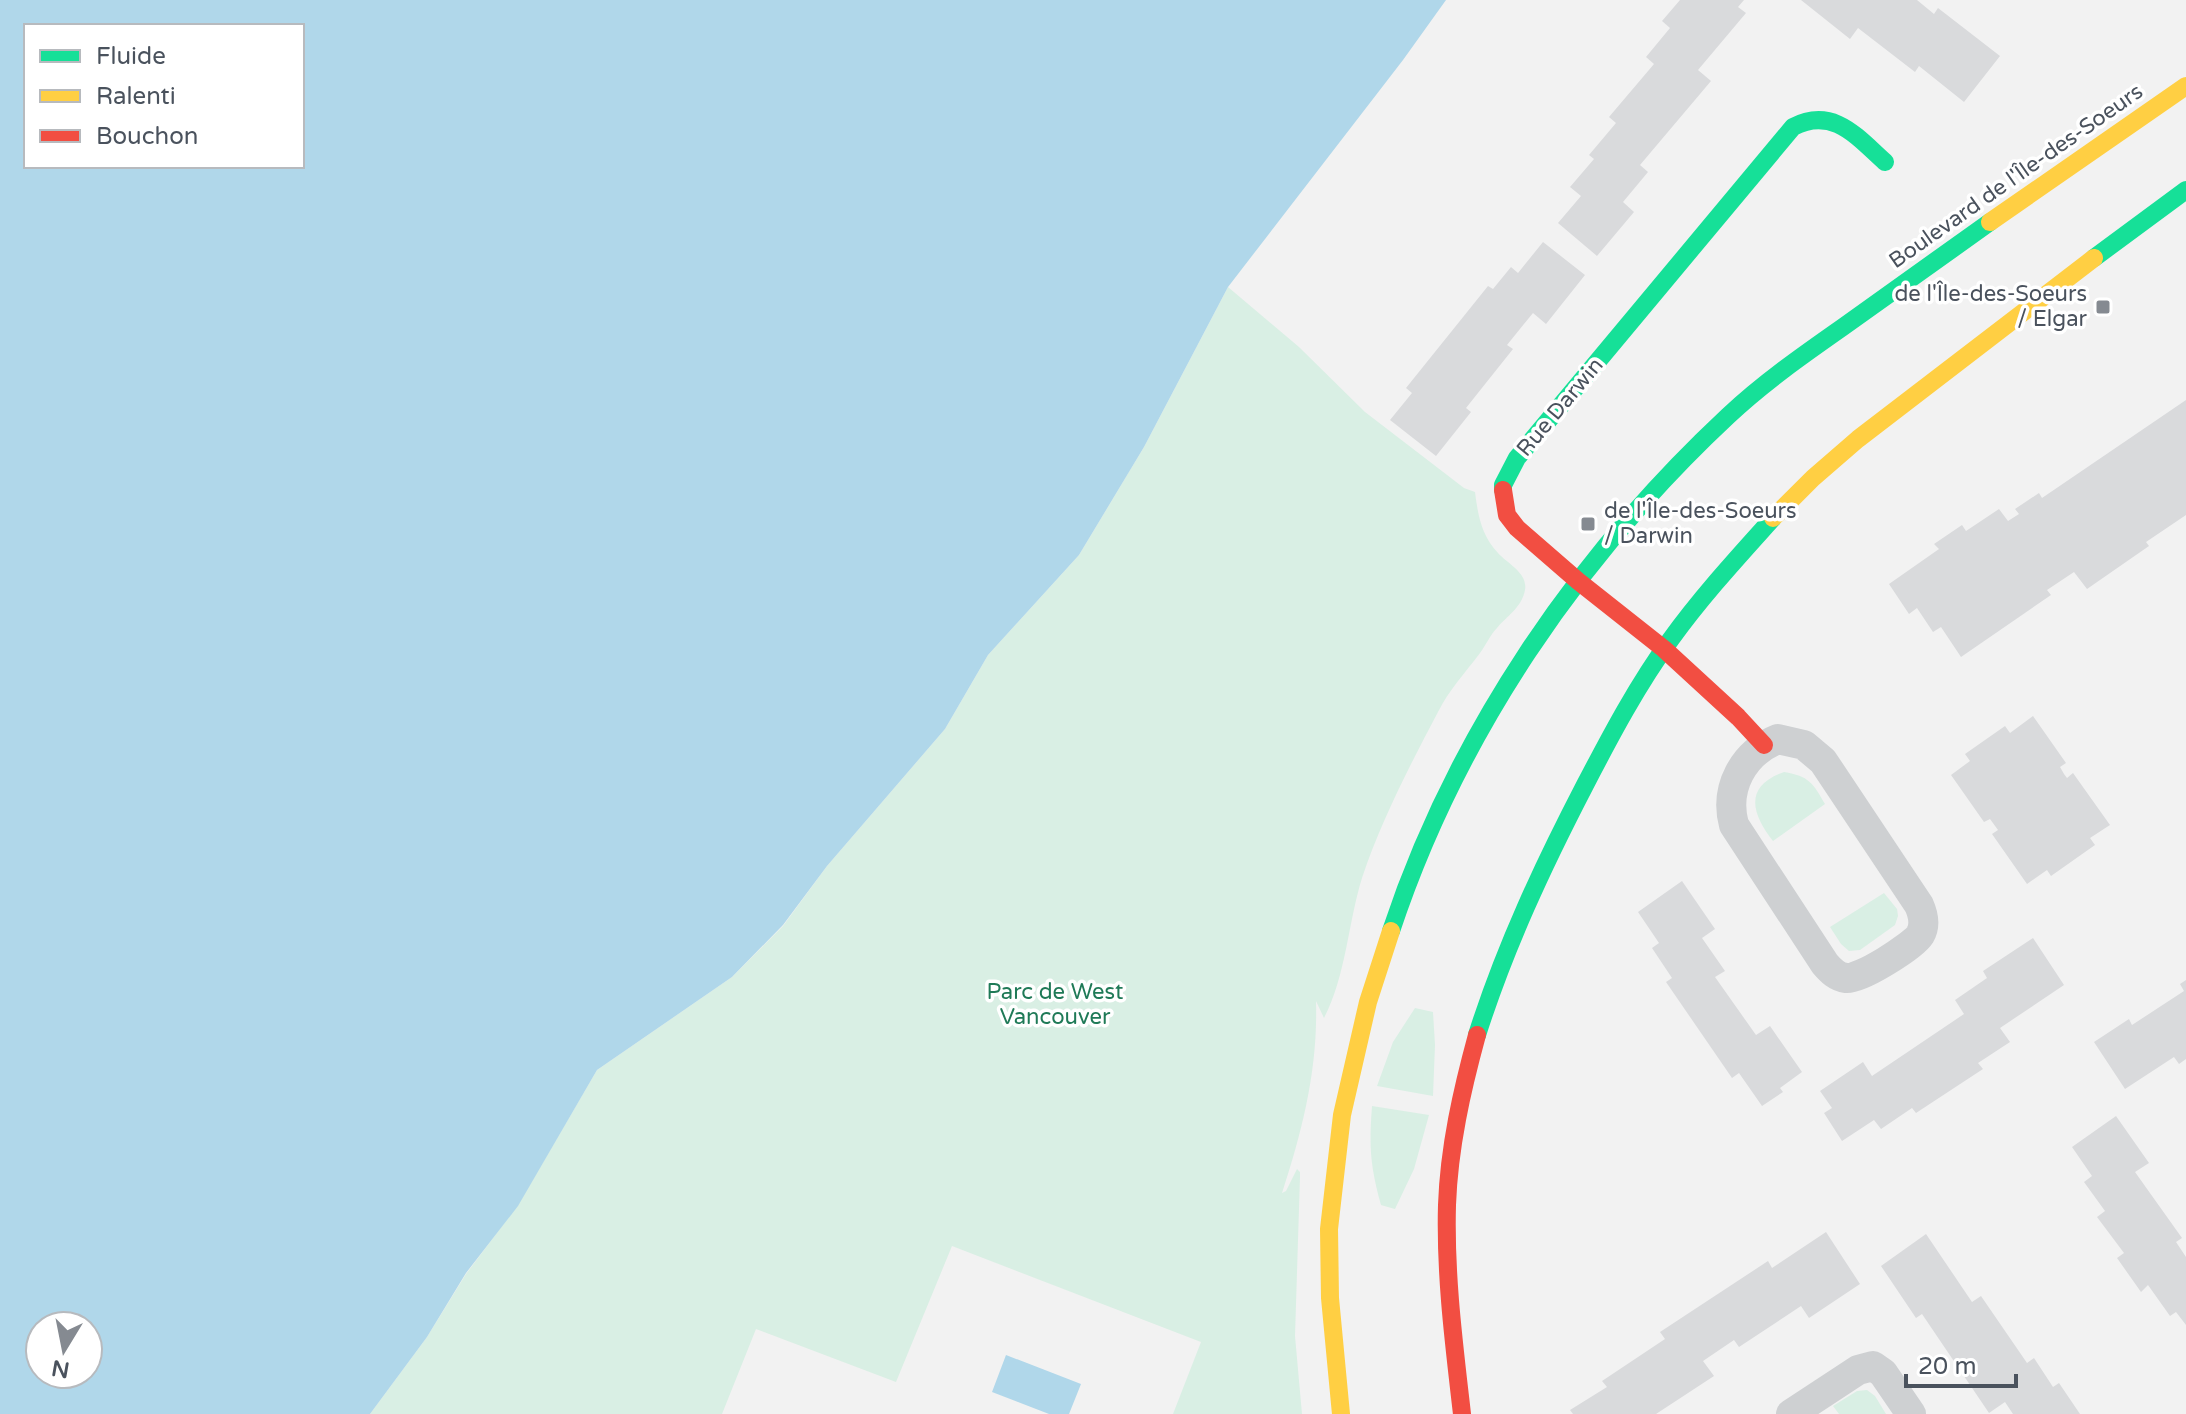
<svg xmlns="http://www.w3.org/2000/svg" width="2186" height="1414" font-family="'Varela Round',sans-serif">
  <rect width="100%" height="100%" fill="#f2f2f2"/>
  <path fill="#d9efe4" d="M1228,287l71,60 66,65 99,76 11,4c3,23 6,43 23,61 10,11 30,20 27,37 -3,17 -18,26 -28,38 -7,7 -11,17 -17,25 -15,20 -31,37 -42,59 -28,53 -57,109 -76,166 -14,45 -16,98 -38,140l-8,-17c2,67 -13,128 -34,192l4,-2 11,-22 3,3v5l-5,159 7,78h-129l28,-72 -249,-96 -56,136 -140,-53 -34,85h-352l57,-77 39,-63 52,-69 79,-135 135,-93 51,-51 44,-60 118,-137 43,-74 91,-100 65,-108z
    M1784,772c25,4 29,11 41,32l-52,37c-22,-28 -29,-55 11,-69z
    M1884,893l13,16 1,7 -3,9 -35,25 -11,1 -8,-7 -11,-17z
    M1415,1008l18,4 2,33 -2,51 -56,-10 16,-44z
    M1372,1106l57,9 -15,54 -19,40 -14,-4c-11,-40 -12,-58 -9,-99z
    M1867,1390l8,6 11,18h-47l-6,-8 24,-15z"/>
  <path fill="#b0d7ea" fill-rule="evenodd" d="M0,0h1446l-43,60 -175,227 -84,160 -65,108 -91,100 -43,74 -118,137 -44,59 -51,52 -135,93 -79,136 -52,67 -39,64 -57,77h-370zM26,26h276v140h-276zM40,1326h48v48h-48z
    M1006,1355l75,29 -12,30h-20l-57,-22z"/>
  <path fill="#d9dadc" d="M1680,0h64l-6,7 8,6 -48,57 13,11 -71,84 8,7 -25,30 11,10 -37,44 -39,-33 23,-27 -11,-9 24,-28 -5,-4 27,-32 -7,-6 45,-53 -8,-7 24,-29 -8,-7z
    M1801,0h116l17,14 4,-6 62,48 -36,46 -45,-36 -4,6 -57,-44 -8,11z
    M1543,242l42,33 -39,49 -13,-11 -26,32 6,4 -47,59 5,4 -35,44 -46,-36 22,-27 -6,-5 82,-102 5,3 18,-22 7,6z
    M2186,400v115l-40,27 3,4 -62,43 -13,-17 -27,18 4,5 -90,62 -20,-30 -8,5 -16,-24 -8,6 -20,-30 50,-35 -5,-5 28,-19 4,6 33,-22 9,12 11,-7 -4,-5 24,-16 3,5z
    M2033,716l33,47 -6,4 4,7 3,4 6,-5 37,52 -20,13 5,7 -44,31 -4,-6 -20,14 -35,-50 6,-4 -8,-11 -6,3 -33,-47 19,-14 -5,-7 40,-28 5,7z
    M1682,881l33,48 -13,9 23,33 -10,6 41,58 14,-9 32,46 -22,16 3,4 -21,14 -23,-33 -7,5 -66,-96 6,-4 -20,-30 7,-5 -21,-31z
    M2033,938l31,47 -64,43 10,14 -32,21 5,6 -67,44 -4,-5 -31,21 -7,-9 -32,21 -18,-28 8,-5 -12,-17 43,-29 9,14 92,-62 -9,-14 32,-22 -4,-7z
    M2186,980v79l-7,5 -5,-7 -49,32 -31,-47 35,-23 3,6 52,-34 -4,-7z
    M2116,1116l33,47 -14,9 47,66 -6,4 10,15v68l-10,-13 -6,4 -22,-31 -7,7 -24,-34 7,-5 -27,-36 8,-6 -21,-29 8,-6 -20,-29z
    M1826,1232l34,52 -51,34 -8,-12 -62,41 -5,-7 -31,21 11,15 -58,38h-83l-3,-4 37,-23 -5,-6 63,-42 -5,-7 108,-71 4,7z
    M1926,1234l46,68 9,-6 46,67 7,-5 19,29 6,-4 21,31h-67l-8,-12 -16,11 -67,-99 -6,4 -35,-52z"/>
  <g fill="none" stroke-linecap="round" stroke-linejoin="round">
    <path stroke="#ced0d2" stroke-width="30" d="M1778,739l26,6 19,16 96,144c4,9 7,20 1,30 -7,11 -62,46 -74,43 -9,-1 -15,-7 -21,-14l-91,-139c-10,-37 9,-72 44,-86z
      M1791,1414l67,-44 15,-4 10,7 28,41"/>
    <path stroke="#16e098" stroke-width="18" d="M2094,258l92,-68
      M1503,490v-5l14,-27 276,-331c40,-21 64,10 92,35
      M1391,931c65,-196 186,-374 337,-515 35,-33 75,-61 115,-89 49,-35 98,-70 147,-105
      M1477,1035c28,-88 66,-169 108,-250 26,-50 53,-101 86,-146 31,-43 67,-82 102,-121"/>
    <path stroke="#ffcf43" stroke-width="18" d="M1990,222l196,-136
      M1773,518l40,-40 45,-39 236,-181
      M1341,1414l-11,-116 -1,-69 13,-114 26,-113 23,-71"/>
    <path stroke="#f24e42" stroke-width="18" d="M1503,490l4,25 10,13 61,53 86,68 74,68 26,28
      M1462,1414c-8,-70 -17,-139 -15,-209 2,-58 15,-115 30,-170"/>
  </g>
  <g fill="#858a91" stroke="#fff" stroke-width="3">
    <rect x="2095" y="299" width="16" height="16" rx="4"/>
    <rect x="1580" y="516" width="16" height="16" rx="4"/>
  </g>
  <g text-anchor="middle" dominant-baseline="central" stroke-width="7" stroke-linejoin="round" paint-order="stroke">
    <g font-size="22" fill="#4a525d" stroke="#fff">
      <text transform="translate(2016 176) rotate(-35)">Boulevard de l'Île-des-Soeurs</text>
      <text transform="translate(1560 407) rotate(-50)">Rue Darwin</text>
    </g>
    <g font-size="22" fill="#4a525d" stroke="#fff" text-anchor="end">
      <text x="2087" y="294">de l'Île-des-Soeurs<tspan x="2087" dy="25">/ Elgar</tspan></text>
      <text x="1604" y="511" text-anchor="start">de l'Île-des-Soeurs<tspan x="1604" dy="25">/ Darwin</tspan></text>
    </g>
    <g font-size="22" fill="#1f7a57" stroke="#fff">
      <text x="1055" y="992">Parc de West<tspan x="1055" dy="25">Vancouver</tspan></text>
    </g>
  </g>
  <rect x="24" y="24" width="280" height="144" fill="#ffffff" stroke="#b7babe" stroke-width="2"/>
  <rect x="40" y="50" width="40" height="12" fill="#16e098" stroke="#b7babe" stroke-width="2"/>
  <text x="96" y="64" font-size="24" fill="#4a525d">Fluide</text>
  <rect x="40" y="90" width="40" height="12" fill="#ffcf43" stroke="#b7babe" stroke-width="2"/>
  <text x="96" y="104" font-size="24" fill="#4a525d">Ralenti</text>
  <rect x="40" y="130" width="40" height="12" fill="#f24e42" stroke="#b7babe" stroke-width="2"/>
  <text x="96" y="144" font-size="24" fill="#4a525d">Bouchon</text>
  <g transform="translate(64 1350) rotate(190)"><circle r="38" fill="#ffffff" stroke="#b7babe" stroke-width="2"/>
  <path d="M0-6L14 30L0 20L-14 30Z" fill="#858a91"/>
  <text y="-12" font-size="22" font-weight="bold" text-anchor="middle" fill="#4a525d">N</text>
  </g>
  <path d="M1906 1374v12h110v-12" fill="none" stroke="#4a525d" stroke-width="4"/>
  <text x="1918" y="1374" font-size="24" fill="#4a525d" stroke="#ffffff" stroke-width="6" paint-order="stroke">20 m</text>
</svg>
